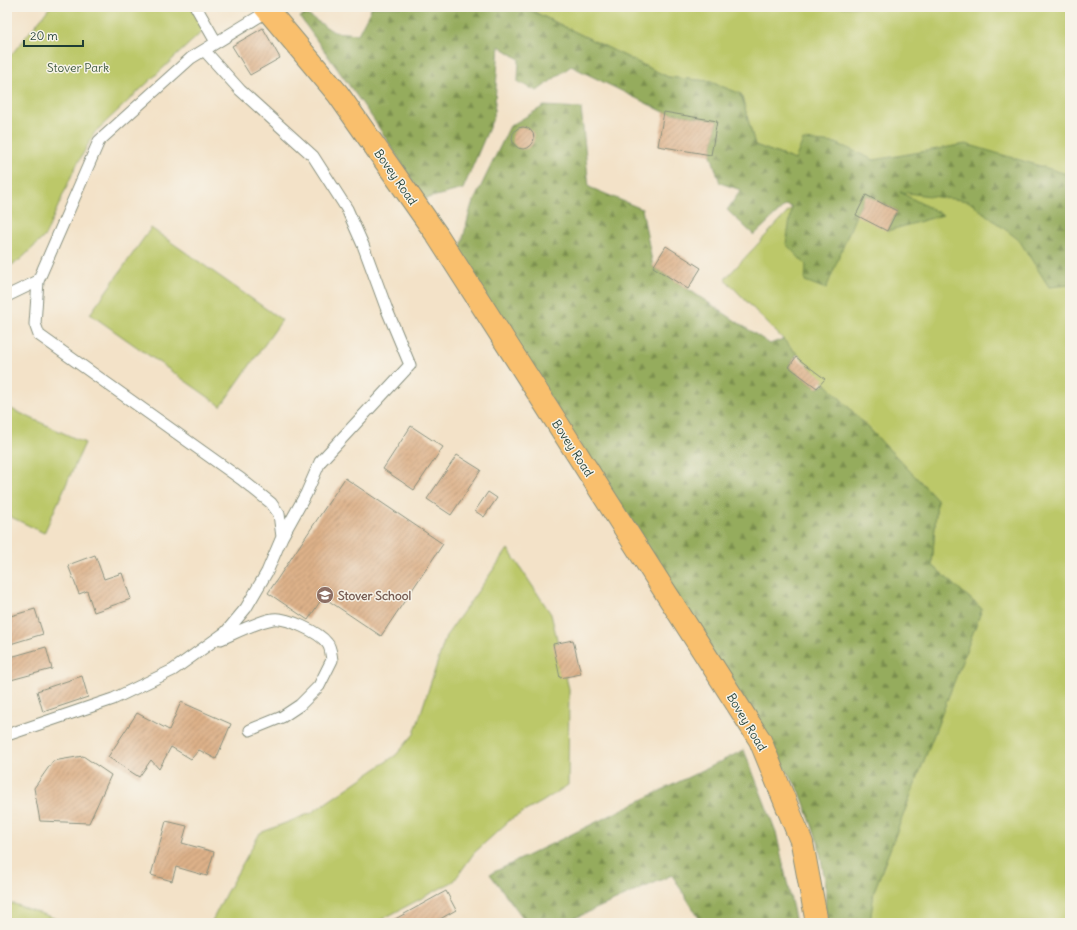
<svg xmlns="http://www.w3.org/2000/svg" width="1077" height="930" font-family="Delius,sans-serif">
  <defs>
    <pattern id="forest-firs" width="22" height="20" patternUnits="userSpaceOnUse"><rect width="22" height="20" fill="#95ac5d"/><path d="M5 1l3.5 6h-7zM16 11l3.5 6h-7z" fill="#798d4e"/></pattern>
    <pattern id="building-hatch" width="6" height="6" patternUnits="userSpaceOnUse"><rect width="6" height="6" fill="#ddb189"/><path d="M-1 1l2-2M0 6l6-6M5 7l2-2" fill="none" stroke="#b39171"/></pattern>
  </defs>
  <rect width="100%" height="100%" fill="#f7f3e8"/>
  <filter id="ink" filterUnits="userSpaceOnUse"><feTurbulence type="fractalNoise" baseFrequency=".025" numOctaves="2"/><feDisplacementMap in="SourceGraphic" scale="8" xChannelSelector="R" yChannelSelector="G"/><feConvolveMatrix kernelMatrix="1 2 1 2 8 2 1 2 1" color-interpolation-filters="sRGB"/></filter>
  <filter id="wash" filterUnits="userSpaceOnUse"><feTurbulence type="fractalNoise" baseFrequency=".012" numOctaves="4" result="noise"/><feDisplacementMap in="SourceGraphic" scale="16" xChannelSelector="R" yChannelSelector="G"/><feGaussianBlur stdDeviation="0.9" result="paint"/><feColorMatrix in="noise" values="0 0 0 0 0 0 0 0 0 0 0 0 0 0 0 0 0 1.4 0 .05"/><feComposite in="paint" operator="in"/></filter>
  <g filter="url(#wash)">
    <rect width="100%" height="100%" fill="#f3e2c8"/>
    <path fill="#bcc869" stroke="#6e824e" d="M50,7h141l16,20 -112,105 -21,38 -29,66 -24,23 -14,9v-208z
      M524,7h546v916h-200l4,-32 108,-282 -50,-44 5,-66 -212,-220 104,-111 -34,-8 -40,-15 -14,-51 -33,-13 -40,-4z
      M151,228l131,92 -61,86 -131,-92z
      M7,407l78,36 -41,90 -37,-18z
      M508,549l43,65 18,75 -1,96 -26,17 -31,17 -37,34 -20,28 -79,42h-164l15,-30 34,-60 51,-20 85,-58 18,-21 32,-98z
      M11,903l57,20h-61v-14z"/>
    <path fill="url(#forest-firs)" stroke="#5a7448" d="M372,7h152l144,70 40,4 33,13 14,51 40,15 8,-20 33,3 38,17 92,-16 104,31v110l-21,2 -30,-47 -51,-39 -68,-9 43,23 -56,16 10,-20 -31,-16 -10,20 -30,74 -21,-8 1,-16 -20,-21 6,-37 -6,-2 -32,30 -27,-25 14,-20 -21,-7 -9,-28 6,-34 -53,-9 -93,-46 -34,25 -19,-9 1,-23 -20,-13 -5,70 -31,73 -39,10 -50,-79 -74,-103 6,-3 28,18 24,2z
      M544,106l37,2 8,79 53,22 11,58 35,22 82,55 13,-5 14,15 -8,13 28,21 9,-4 111,115 -5,66 50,44 -108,282 -4,32h-43l-2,-16 1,-21 -8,-44 -18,-50 -341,-538 12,-47 39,-81z
      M744,750l32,82 20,91h-94l-30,-48 -108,48h-37l-37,-49z"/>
    <g id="blocks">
      <path fill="url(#building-hatch)" d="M263,28l17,30 -30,17 -18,-29z
        M664,112l53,9 -6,34 -53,-9z
        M512 138a11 11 0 1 1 22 0a11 11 0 1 1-22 0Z
        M866,195l31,16 -10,20 -31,-16z
        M666,246l35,22 -13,21 -35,-22z
        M796,357l29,22 -8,9 -28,-21z
        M411,426l32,21 -29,43 -31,-21z
        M457,455l24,15 -30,45 -24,-16z
        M345,478l98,66 -62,92 -58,-39 -15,23 -40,-27z
        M488,492l9,6 -13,19 -9,-6z
        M95,555l9,24 18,-6 9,26 -37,13 -7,-21 -8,3 -11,-29z
        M35,609l8,25 -36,11v-28z
        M573,640l8,34 -21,4 -7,-34z
        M46,647l6,22 -45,12v-23z
        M82,676l6,21 -45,15 -6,-21z
        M181,702l50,22 -15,35 -17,-9 -8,9 -20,-12 -12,22 -8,-9 -12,17 -31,-20 29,-44 32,17z
        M83,756l28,19 -22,48 -49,-2 -6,-33 19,-27z
        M166,821l21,5 -5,17 32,9 -7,24 -31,-9 -4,14 -21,-6z
        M446,891l10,19 -23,13h-45z"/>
    </g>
  </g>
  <g filter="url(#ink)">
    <use href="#blocks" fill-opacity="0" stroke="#89907e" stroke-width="1"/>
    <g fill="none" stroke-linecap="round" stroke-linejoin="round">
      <defs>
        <path id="lane" d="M196,7l20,35
          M38,281l-3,43 4,11 202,144 30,24 8,11 3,23
          M7,296l31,-15 61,-140 92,-83 77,-47
          M221,639c14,-6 38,-18 52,-20 13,-2 46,13 54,24 4,4 4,12 5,17l-13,26 -19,19 -18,12 -32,13
          M7,735l106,-36 60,-29 53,-38 20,-24 21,-36 15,-35 24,-43 14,-32 90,-97 -23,-55 -24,-65 -16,-36 -34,-53 -73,-66 -36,-40"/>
        <path id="primary" d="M265,7l73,87 99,141 323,505 42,103 15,80"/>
      </defs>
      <use href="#lane" stroke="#89907e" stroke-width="13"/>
      <use href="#primary" stroke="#89907e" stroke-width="24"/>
      <use href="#lane" stroke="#fff" stroke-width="11"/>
      <use href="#primary" stroke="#f9bf6d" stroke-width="22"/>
    </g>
  </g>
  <defs>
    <symbol id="school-disc" viewBox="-11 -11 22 22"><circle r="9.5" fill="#8d6e63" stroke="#f7f3e8"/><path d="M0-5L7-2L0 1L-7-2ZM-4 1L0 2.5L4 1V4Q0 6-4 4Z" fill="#fff"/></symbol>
  </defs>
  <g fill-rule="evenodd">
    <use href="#school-disc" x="315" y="585" width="20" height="20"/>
  </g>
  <g text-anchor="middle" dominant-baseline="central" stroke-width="3" stroke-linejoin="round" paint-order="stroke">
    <g font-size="12" fill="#3e593f" stroke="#f7f3e8">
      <text x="78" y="67">Stover Park</text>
    </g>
    <g font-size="12" fill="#1f3d34" stroke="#f7f3e8">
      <text transform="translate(396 177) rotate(55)">Bovey Road</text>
      <text transform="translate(573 448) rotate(57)">Bovey Road</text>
      <text transform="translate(747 722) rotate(59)">Bovey Road</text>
    </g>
    <g font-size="12" font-weight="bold" fill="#785e54" stroke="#f7f3e8" text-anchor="start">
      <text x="338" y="595">Stover School</text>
    </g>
  </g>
  <rect width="1077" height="930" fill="none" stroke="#f7f3e8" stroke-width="24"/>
  <path d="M24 40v6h59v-6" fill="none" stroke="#1f3d34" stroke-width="2"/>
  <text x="30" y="40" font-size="12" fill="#1f3d34" stroke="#f7f3e8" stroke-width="3" paint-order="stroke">20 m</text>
</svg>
